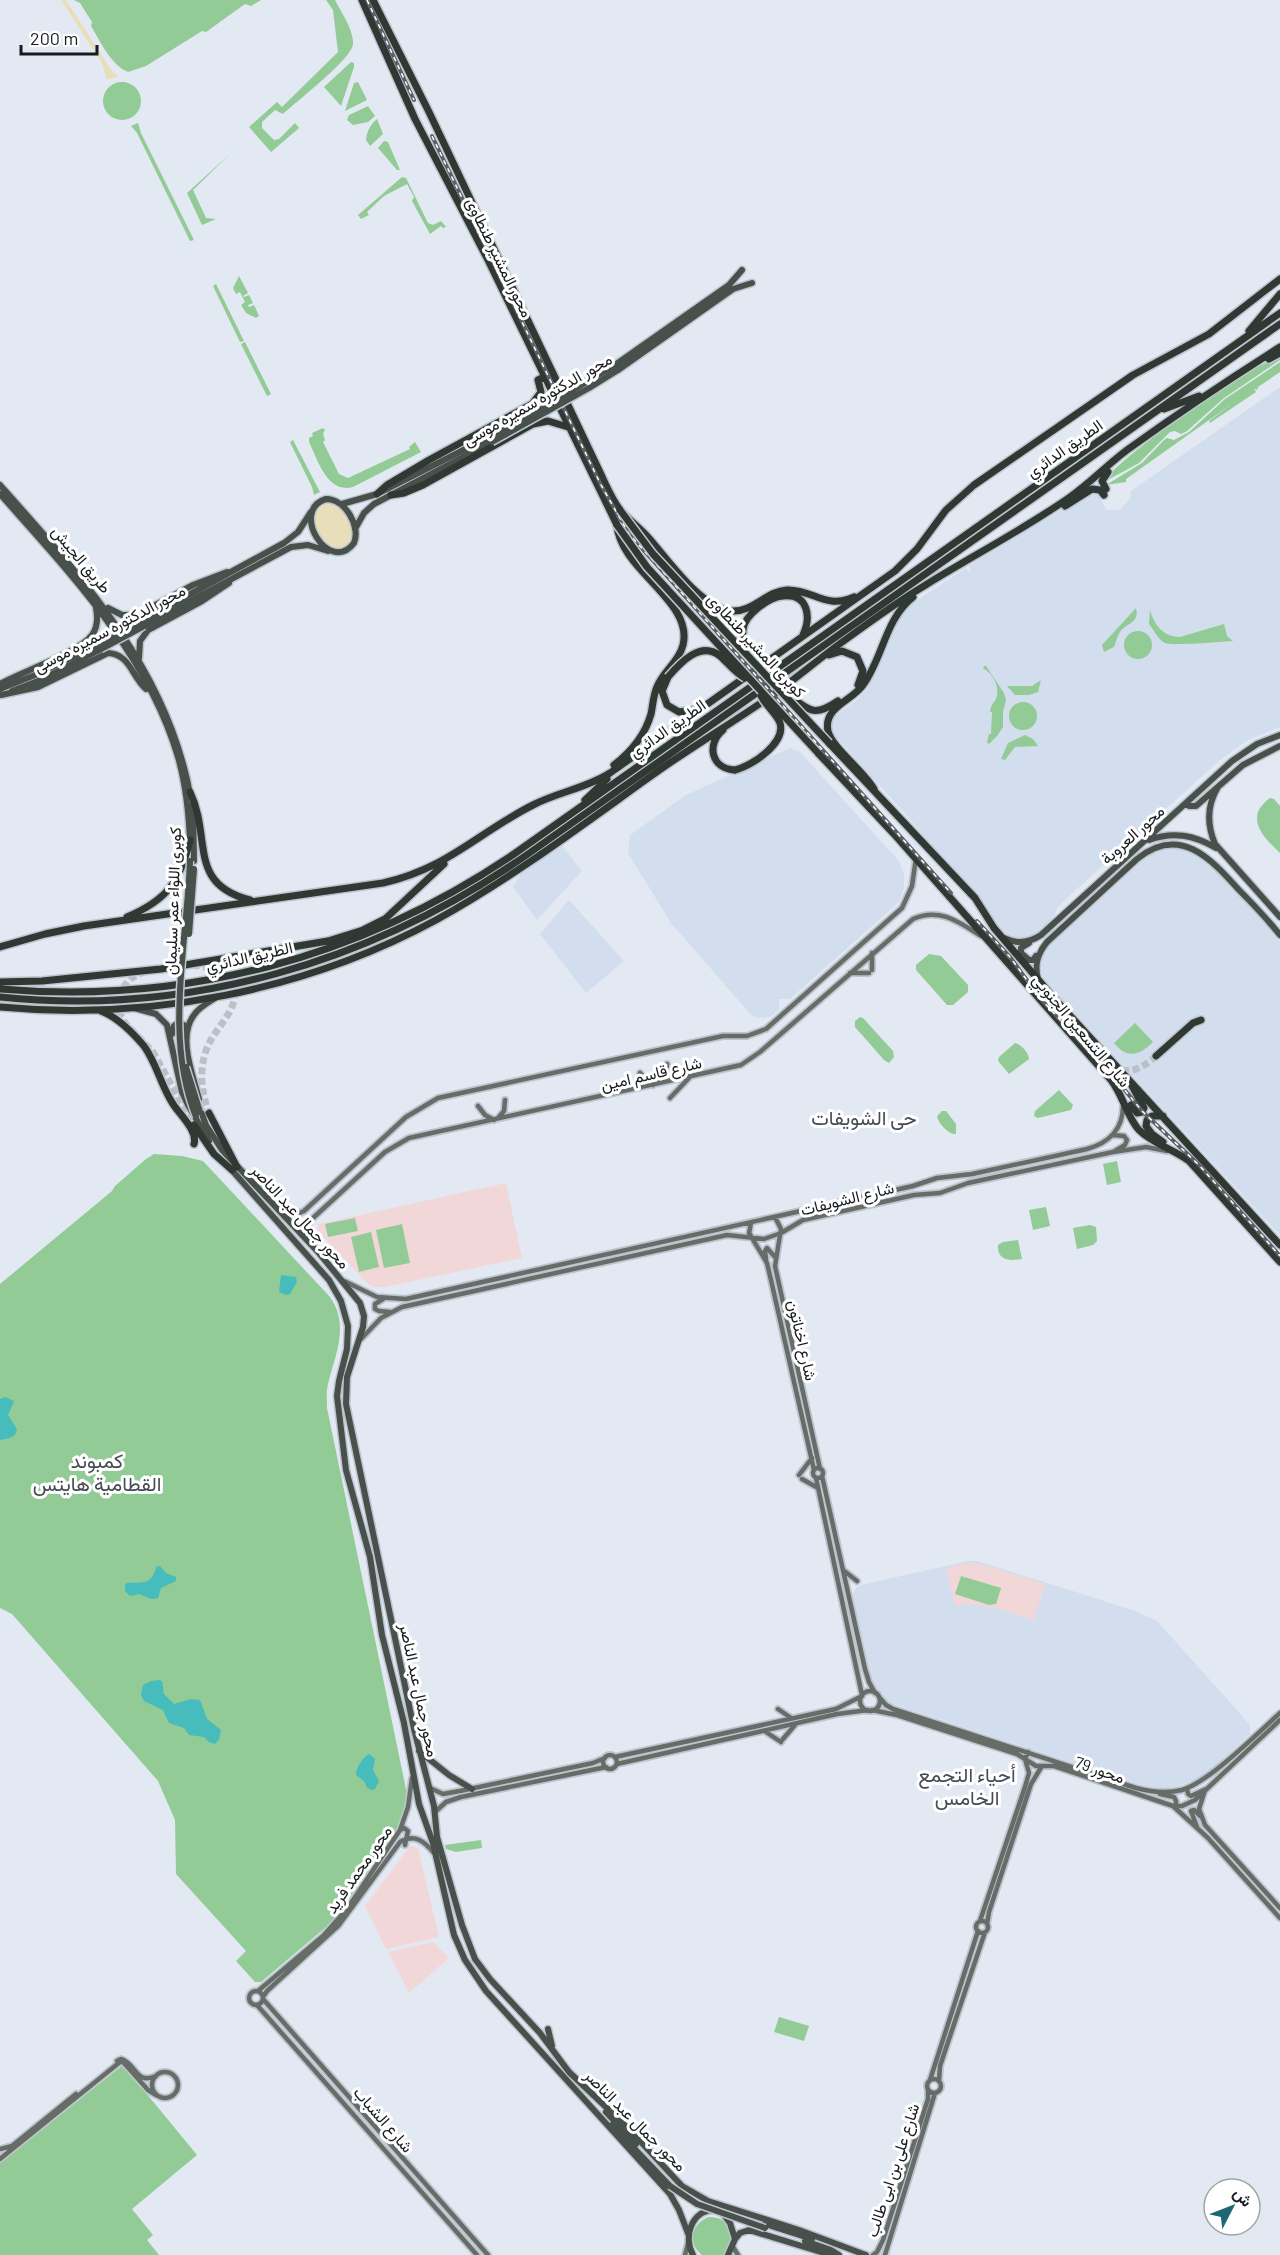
<svg xmlns="http://www.w3.org/2000/svg" width="1280" height="2255" font-family="Barlow,Vazirmatn,sans-serif">
  <rect width="100%" height="100%" fill="#e2e9f3"/>
  <path fill="#d2deed" d="M1280,387v340l-32,13 -28,20 -152,137 -11,11 -5,15 -17,14 -18,3 -15,-5 -36,-49 -64,-76 -67,-74 -4,-8 4,-12 21,-15 11,-12 33,-73 13,-13 53,-35 2,4 3,-2 -2,-4 122,-74 8,2 7,16h14l10,-11 1,-8z
    M790,748l10,4 98,108 6,13v15l-5,14 -109,97h-11v10l-8,8 -10,1 -9,-2 -81,-93 -43,-70 2,-18 56,-40z
    M562,846l20,25 -45,49 -24,-33 9,-15z
    M1162,848l22,1 20,9 76,83v294l-235,-254 -3,-7 -1,-15 7,-13 100,-92z
    M569,900l55,61 -38,32 -46,-59z
    M969,1561h8l102,32 56,18 22,10 87,97 6,7v9l-41,38 -14,9 -25,7h-13l-12,-2 -253,-82 -7,-5 -16,-21 -18,-80 2,-6 5,-6 11,-3z"/>
  <path fill="#f2d7d8" d="M506,1183l16,75 -137,29h-12l-7,-5 -49,-52 2,-6z
    M970,1563l11,1 64,20 -11,36 -42,-13 -2,1 -20,-4 -15,2 -9,-38z
    M410,1846l8,2 21,89 -53,12 -21,-43z
    M433,1942l16,16 -40,35 -21,-41z"/>
  <path fill="#92cb96" d="M74,0h187l-10,6 -6,-2 -39,28 -4,-1 -56,35 -18,6c-17,-7 -28,-31 -37,-46l1,-4 -12,-19z
    M326,0h9c6,12 19,30 18,44 -1,15 -56,57 -70,70l-8,-4 -13,12v6l12,12 5,-1 16,-16 4,5 -28,24 -22,-25 28,-25 5,5 56,-55 -5,-42z
    M351,62l3,1v4l-13,39 -17,-19z
    M358,82l9,18 -22,11 9,-28z
    M103 101a19 19 0 1 1 38 0a19 19 0 1 1-38 0Z
    M368,106l7,10 -7,6 -15,3 -6,-5 2,-5z
    M377,119l6,15 -13,12 -4,-6c1,-9 4,-15 11,-21z
    M138,123l3,10 53,107 -4,1 -53,-108 -6,-7z
    M384,141l4,1 12,28h-3l-19,-22z
    M230,154l-37,36 13,28 10,1 -14,6 -15,-32z
    M402,177l4,1 22,45 5,2 8,-4 5,6 -3,1 -2,-2 -11,8 -18,-33 2,-4 -7,-13 -23,12 -17,16 2,3 -8,4 -3,-4z
    M239,276l9,17 -5,3 1,1 5,-2 4,8 -5,2 1,2 5,-2 5,11 -3,2 -10,-5 -5,-8 4,-3 -5,-10 -4,2 -3,-6z
    M216,284l28,57 -4,1 -27,-56z
    M245,342l26,52 -4,2 -26,-52z
    M1280,357v3l-56,38 -37,33 -6,3 -6,-3 -5,1 -31,31 -35,19c6,-17 120,-97 142,-110 11,-6 23,-10 34,-15z
    M1280,362v10l-22,15 -1,3 -3,-2 2,4 -46,31 -1,-2 24,-18 -107,76v3l-20,3 36,-22 22,-23 3,-2 7,2 15,-8 36,-33z
    M323,428l2,2 -2,4 2,6 -2,2 16,32 9,4 62,-29 -1,-2 6,-5 6,10 -68,35c-26,7 -35,-27 -44,-45v-4l4,-2 -1,-3z
    M293,440l27,52 -6,3 -2,-8 -22,-45z
    M1136,608c4,15 -9,15 -16,24 -3,5 -4,10 -6,15l-10,5 -2,-7z
    M1150,610c4,15 14,27 30,27l44,-13 3,12 6,5c-11,1 -62,5 -68,2 -7,-3 -11,-13 -16,-19z
    M1124 645a14 14 0 1 1 28 0a14 14 0 1 1-28 0Z
    M984,666h2l18,27 2,7 -3,12v15l-6,9 -8,8 -2,-2 2,-8h2l1,-22h-2c1,-9 5,-9 7,-16 2,-11 -4,-22 -14,-28z
    M1041,680l-3,12 -9,3h-14l-8,-9h25z
    M1009 716a14 14 0 1 1 28 0a14 14 0 1 1-28 0Z
    M1025,735l8,4 5,7 -23,1 -10,13 -4,-1 7,-16z
    M1270,798l4,1 6,7v47c-18,-17 -36,-36 -10,-55z
    M929,954l12,2 27,29v7l-15,13h-6l-31,-35v-5z
    M860,1017l3,1 30,33 1,6 -5,6 -5,-3 -29,-33v-6z
    M1135,1023l18,19c-14,14 -26,17 -39,1z
    M1015,1043c6,1 14,10 14,16l-20,15 -11,-13 1,-4z
    M1059,1090l14,15 -2,5 -33,8 -4,-2 1,-5z
    M942,1111h4l10,13v10c-7,1 -18,-11 -19,-18z
    M154,1154l28,2 21,5 127,136c20,28 5,58 -2,87 -2,8 -1,16 -1,24l80,386c1,14 -5,26 -12,38l-19,29 -44,61 -71,60h-6l-19,-21 10,-10 -70,-77 -1,-54 -17,-39 -146,-167 -12,-6v-324l112,-93 3,-5 31,-27z
    M1117,1161l4,21 -14,3 -4,-21z
    M1046,1207l4,19 -17,4 -4,-20z
    M355,1218l3,13 -30,6 -3,-13z
    M402,1224l8,39 -26,5 -8,-38z
    M1090,1225l6,2 1,14 -4,4 -16,4 -4,-21z
    M371,1232l8,35 -20,5 -8,-35z
    M1018,1240l4,19c-12,2 -25,2 -24,-14l5,-3z
    M961,1576l40,12 -5,16 -7,1 -34,-11z
    M481,1840l1,8 -26,4 -10,-3 -1,-4z
    M779,2017l30,9 -5,15 -30,-9z
    M123,2065l74,90 -65,54 21,26 -6,5 12,15h-159v-92z
    M708,2217c23,-2 29,23 15,38h-21c-15,-12 -11,-30 6,-38z"/>
  <path fill="#e8dfba" d="M61,0h5l46,71 6,5 -11,4 -5,-17z
    M326,502c23,3 41,40 11,48 -17,-8 -26,-21 -22,-41z"/>
  <path fill="#46bcbc" d="M281,1275l15,2 1,5 -7,12 -4,1 -7,-3z
    M5,1397l9,4 -6,14 9,14c-2,10 -8,9 -17,11v-41z
    M160,1566l6,7 10,4v4l-15,7 -3,10 -7,1 -12,-5 -9,2 -5,-5v-6l2,-2c16,-1 25,2 29,-16z
    M159,1680l3,1 2,13 10,10 17,-5 9,1 7,19 14,11 -2,10 -4,4 -6,-2 -5,-5 -15,-2 -5,-7 -15,-5 -6,-13 -19,-9 -3,-6 2,-10 8,-4z
    M369,1754l6,5 -2,11 6,11 -4,8 -3,1 -5,-2 -3,-7 -8,-6c0,-7 6,-17 13,-21z"/>
  <g fill="none" stroke-linecap="round" stroke-linejoin="round">
    <path stroke="#bac0c8" stroke-width="7" stroke-dasharray="7 3.5" stroke-linecap="butt" d="M193,965c23,3 52,14 38,44 -8,16 -21,27 -26,45 -6,20 -3,40 4,59
      M145,971l-15,8 -8,10 -4,12 2,13 5,9 28,29 41,73
      M1104,1060c20,17 34,12 52,-4"/>
    <defs>
      <path id="secondary" d="M872,953v17
        M850,973h19
        M640,1073l6,7 7,5
        M659,1083l7,-10 1,-9
        M670,1098l19,-20
        M478,1106l7,9 9,5
        M498,1118l6,-7 1,-11
        M1113,1135l11,1 3,4 -2,5 -10,6
        M284,1217l9,-1 11,-5 102,-94 32,-19 285,-62h24l19,-7 136,-121 10,-22 4,-28
        M775,1217l6,12 -6,37 45,203
        M751,1223l-2,10 18,30 4,17 43,190
        M305,1239l1,-11 7,-10 72,-66 24,-14 332,-73 19,-13 153,-133c26,-12 46,3 68,17
        M766,1259l-1,-8 2,-3 8,9
        M344,1281l33,16 29,2 507,-113 24,-8 35,-4 115,-25c22,-6 36,-20 36,-43
        M383,1299l-8,5v5l4,2 11,1
        M361,1339l20,-21 21,-11 325,-72 37,4 17,-6 22,-13 111,-25 26,-2 28,-10 145,-31 33,-5 21,4
        M813 1473a5 5 0 1 1 10 0a5 5 0 1 1-10 0Z
        M799,1475l13,-17
        M822,1476l43,193 4,13 6,11
        M816,1478l46,217
        M802,1479l16,9
        M843,1570l14,11
        M860 1701a10 10 0 1 1 20 0a10 10 0 1 1-20 0Z
        M879,1697l7,8 7,4 243,79c15,4 30,6 46,2 27,-8 76,-57 98,-77
        M778,1709l13,9
        M872,1710l25,5 120,39 19,12h18l119,40 35,32 72,80
        M766,1732l15,10
        M783,1739l12,-14
        M603 1762a7 7 0 1 1 14 0a7 7 0 1 1-14 0Z
        M615,1757l221,-48 26,-13
        M617,1764l220,-50 31,-4
        M430,1788l13,6 17,-3 133,-28 12,-5
        M1187,1788l1,6 3,2 15,-7
        M1205,1790l-6,19 6,16 75,83
        M1160,1794l14,3 2,4v5
        M1173,1806h9l13,-6 85,-80
        M435,1812l11,-10 15,-5 145,-30
        M1197,1827l-6,-16 3,-1 6,6
        M400,1830l4,-2 4,3 -3,14
        M976 1927a6 6 0 1 1 12 0a6 6 0 1 1-12 0Z
        M980,1921l45,-134 4,-14 -4,-14 3,-7
        M987,1924l2,-12 42,-128 11,-18
        M258,1991l65,-55 24,-27 53,-79 8,-23 4,-29
        M249 1998a7 7 0 1 1 14 0a7 7 0 1 1-14 0Z
        M263,1997l4,-6 72,-66 61,-83c15,-9 25,0 34,11
        M263,1999l225,256
        M257,2005l220,250
        M117,2061l4,-2c16,5 14,26 35,17
        M152 2085a13 13 0 1 1 26 0a13 13 0 1 1-26 0Z
        M927 2086a7 7 0 1 1 14 0a7 7 0 1 1-14 0Z
        M930,2080l48,-149
        M939,2081l1,-15 6,-18 39,-116
        M0,2149l12,-3 64,-52
        M0,2159l120,-97h3l25,28 8,5
        M733,2247l5,8
        M685,2255l3,-12
        M873,2255l4,-3 6,-12 45,-141v-8
        M885,2255l50,-162"/>
      <path id="primary" d="M615,365l114,-80 13,-15
        M618,370l115,-81 19,-6
        M0,485c82,92 167,184 190,309
        M0,494c69,78 148,160 178,263 8,28 11,57 12,86
        M326,499c19,0 35,27 28,44 -25,33 -65,-33 -28,-44z
        M342,504l35,-10 112,-57
        M355,529l9,-16 10,-9 118,-62
        M108,608l14,7h15l56,-30 34,-13
        M141,621l143,-78 14,-11 13,-20
        M144,626l147,-79 17,-2 20,6
        M139,658l1,-17 8,-11 54,-29 27,-18
        M0,684c21,-12 80,-32 92,-49 6,-8 6,-17 4,-27
        M0,689l40,-16 58,-29
        M12,691l31,-12 58,-30
        M1,695l37,-8 70,-34c22,1 24,24 38,36
        M1218,787c-11,18 -11,38 -3,57l65,73
        M1186,803l3,3h7l47,-41 37,-19
        M193,804l1,57
        M1149,840c24,-9 45,-5 67,8
        M1004,938c12,6 25,5 37,-3l191,-174 25,-17 23,-9
        M1029,943l-8,5v5l8,7h4l3,-4
        M1038,979c-4,-15 0,-26 9,-37l90,-83c43,-35 74,0 102,31 14,14 28,29 41,45
        M134,1008l22,6 11,11 15,67 6,13 21,36
        M172,1034l2,-8 4,-3 6,2 3,7
        M199,1099c-6,-24 -22,-62 -5,-84 5,-8 15,-13 23,-18
        M200,1109l6,16 16,25 97,103 41,50 4,13 -1,11 -16,50 -1,27 68,325 20,77 3,31 25,88 13,34 15,20 50,54 29,39 57,54 56,60 26,15 91,29 67,25
        M230,1168l99,112 12,21 7,25 -1,23 -8,32 -2,15 9,74 24,87 12,78 22,88 15,81 14,39 21,92 11,25 21,31 184,203 9,16 10,26
        M419,1751l30,24 23,14
        M548,2029l4,17
        M606,2112l30,32
        M612,2125l58,61
        M723,2214l7,9 5,16 -7,16
        M765,2224l47,15
        M735,2239l5,-6 9,-3 82,25
        M805,2241l26,9 8,5
        M693,2255c-10,-17 -2,-44 20,-45"/>
      <path id="highway" d="M362,0l53,119 73,141 129,265c3,45 77,76 66,120 -4,17 -20,26 -26,42 -4,9 -4,18 -6,27 -6,21 -20,38 -37,51
        M373,0l56,112 168,354c7,14 14,33 24,45 8,9 18,16 26,25 21,23 54,73 85,75 22,1 34,-20 55,-21 26,-1 38,20 67,7
        M1249,331l31,-37
        M1269,359l11,-6
        M1164,409l35,-13
        M1106,489l-4,-8 6,-9
        M377,494l10,-9 42,-25 103,-56 9,-12 -3,-12 6,-3
        M391,495l13,-2 19,-8 110,-61 15,-3 20,6
        M1065,506l27,-17 8,1 4,5
        M829,655l13,-4 15,6 6,14 -5,14
        M754,660c-3,-10 -13,-18 -11,-30 1,-15 26,-33 40,-34 26,-3 28,22 20,39
        M668,677l-6,14 5,14 12,7 15,-2
        M785,694c24,13 25,26 53,7
        M723,730c-17,14 -12,39 12,40
        M829,743l146,155 19,30 59,69 227,248
        M818,753l76,81 217,246c12,15 16,37 28,50 14,14 34,19 50,31l91,101
        M874,789c-10,-18 -42,-41 -46,-58 -5,-24 24,-30 35,-46 20,-27 22,-66 50,-88
        M190,792c22,46 -3,92 60,108
        M585,800l22,-21
        M127,917c40,-17 53,-35 63,-77
        M0,947l45,-13 39,-8 299,-43c64,-14 96,-51 150,-78 25,-13 54,-17 77,-32l285,-202 22,-22 29,-39 28,-25 159,-110 76,-41 71,-55
        M0,982l42,-1 119,-12 167,-28 35,-11 22,-11 59,-55
        M1032,987l72,73
        M0,989c185,16 360,-31 514,-135l766,-541
        M0,997c189,20 373,-35 528,-143l752,-530
        M0,1007c149,14 305,-16 436,-87 76,-42 145,-94 215,-144 40,-29 83,-54 123,-82 24,-17 47,-37 71,-54 26,-19 52,-38 79,-54 48,-30 99,-56 146,-89 20,-14 37,-32 57,-47 50,-36 101,-70 153,-103
        M101,1011c16,6 32,22 43,35 13,18 17,40 29,58 7,11 25,27 21,40
        M1156,1056l37,-33 8,-3
        M1131,1105l6,8 5,-1 2,-4 -13,-24
        M209,1113l28,54
        M1163,1116h-11l-5,4 -1,6 6,8 11,8
        M194,1125l20,29 18,16"/>
    </defs>
    <use href="#secondary" stroke="#bec4cd" stroke-width="8"/>
    <use href="#primary" stroke="#bec4cd" stroke-width="9"/>
    <use href="#highway" stroke="#bec4cd" stroke-width="10"/>
    <use href="#secondary" stroke="#666c68" stroke-width="4.5"/>
    <use href="#primary" stroke="#48504b" stroke-width="6"/>
    <use href="#highway" stroke="#303833" stroke-width="7"/>
    <defs>
      <path id="rail" d="M367,0l47,100
        M432,136l169,349 28,49 322,359
        M977,921l33,36 30,41 84,91 18,22 57,54 81,91"/>
    </defs>
    <use href="#rail" stroke="#5c6065" stroke-width="4"/>
    <use href="#rail" stroke="#fff" stroke-width="1.5" stroke-dasharray="4.5" stroke-linecap="butt"/>
    <defs>
      <path id="primary-bridge" d="M489,437l46,-24 80,-48
        M492,442l97,-54 29,-18
        M98,644l43,-23
        M101,649l43,-23
        M190,861c-3,84 -26,176 6,256
        M189,934l5,-65
        M186,1067l14,45
        M670,2186l27,18 68,24"/>
      <path id="highway-bridge" d="M620,510l33,44 176,189
        M617,525l30,42 171,186
        M668,677c12,-14 33,-37 52,-21 8,7 15,17 25,22
        M735,770c17,-4 51,-27 45,-47 -4,-10 -14,-17 -19,-27"/>
    </defs>
    <use href="#primary-bridge" stroke="#bec4cd" stroke-width="9" stroke-linecap="butt"/>
    <use href="#highway-bridge" stroke="#bec4cd" stroke-width="10" stroke-linecap="butt"/>
    <use href="#primary-bridge" stroke="#48504b" stroke-width="6"/>
    <use href="#highway-bridge" stroke="#303833" stroke-width="7"/>
  </g>
  <g text-anchor="middle" dominant-baseline="central" stroke-width="6" stroke-linejoin="round" paint-order="stroke">
    <g font-size="16" fill="#181b1e" stroke="#fff">
      <text transform="translate(500 257) rotate(64)">محور المشير طنطاوى</text>
      <text transform="translate(537 399) rotate(-30)">محور الدكتوره سميره موسى</text>
      <text transform="translate(1064 448) rotate(-35)">الطريق الدائري</text>
      <text transform="translate(82 559) rotate(50)">طريق الجيش</text>
      <text transform="translate(109 628) rotate(-28)">محور الدكتوره سميره موسى</text>
      <text transform="translate(757 645) rotate(47)">كوبرى المشير طنطاوى</text>
      <text transform="translate(667 728) rotate(-35)">الطريق الدائري</text>
      <text transform="translate(1132 834) rotate(-42)">محور العروبة</text>
      <text transform="translate(172 901) rotate(-88)">كوبرى اللواء عمر سليمان</text>
      <text transform="translate(249 956) rotate(-13)">الطريق الدائري</text>
      <text transform="translate(1082 1030) rotate(50)">شارع التسعين الجنوبي</text>
      <text transform="translate(651 1073) rotate(-13)">شارع قاسم امين</text>
      <text transform="translate(847 1198) rotate(-14)">شارع الشويفات</text>
      <text transform="translate(301 1216) rotate(47)">محور جمال عبد الناصر</text>
      <text transform="translate(803 1340) rotate(77)">شارع اخناتون</text>
      <text transform="translate(420 1690) rotate(78)">محور جمال عبد الناصر</text>
      <text transform="translate(1100 1769) rotate(19)">محور 79</text>
      <text transform="translate(358 1869) rotate(-55)">محور محمد فريد</text>
      <text transform="translate(384 2119) rotate(49)">شارع الشباب</text>
      <text transform="translate(636 2120) rotate(45)">محور جمال عبد الناصر</text>
      <text transform="translate(892 2170) rotate(-72)">شارع على بن ابى طالب</text>
    </g>
    <g font-size="20" fill="#454b53" stroke="#fff">
      <text x="864" y="1117">حى الشويفات</text>
      <text x="97" y="1460">كمبوند<tspan x="97" dy="23">القطامية هايتس</tspan></text>
      <text x="967" y="1774">أحياء التجمع<tspan x="967" dy="23">الخامس</tspan></text>
    </g>
  </g>
  <g transform="translate(1232 2207) rotate(48)"><circle r="28" fill="#ffffff" stroke="#a3a4a5" stroke-width="1.5"/>
  <path d="M0-4.5L10 22L0 15L-10 22Z" fill="#1e6673"/>
  <text y="-9" font-size="16" font-weight="bold" text-anchor="middle" fill="#181b1e">ش</text>
  </g>
  <path d="M21 45v9h76v-9" fill="none" stroke="#181b1e" stroke-width="3"/>
  <text x="30" y="45" font-size="18" fill="#181b1e" stroke="#ffffff" stroke-width="4.5" paint-order="stroke">200 m</text>
</svg>
